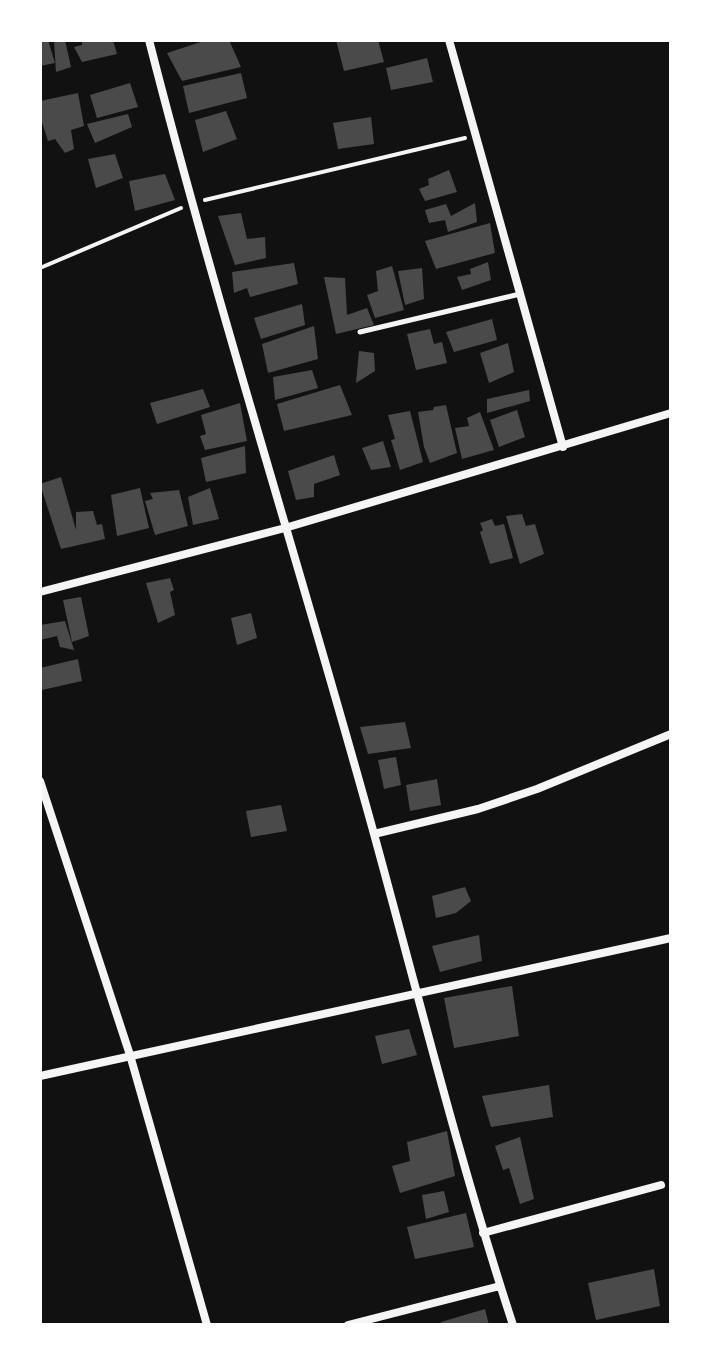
<svg xmlns="http://www.w3.org/2000/svg" width="711" height="1365" font-family="'Nunito Sans',sans-serif">
  <rect width="100%" height="100%" fill="#111"/>
  <path fill="#4a4a4a" d="M40,40h8l7,23 -15,3z
    M65,40l6,27 -15,5 -2,-31z
    M82,40h31l4,14 -35,8 -8,-15 8,-2z
    M207,40h22l12,27 -59,14 -15,-28z
    M336,40h42l6,22 -40,9z
    M427,58l6,24 -42,8 -5,-22z
    M241,73l6,25 -58,15 -6,-27z
    M130,83l8,24 -41,11 -7,-23z
    M78,93l6,33 -13,4 3,19 -9,4 -10,-14 -7,2 -8,-25v-15z
    M226,111l11,28 -34,13 -8,-32z
    M128,114l4,13 -37,16 -8,-19z
    M371,117l3,27 -36,5 -5,-26z
    M115,154l8,24 -27,10 -8,-29z
    M449,170l8,22 -32,9 -6,-12 10,-4 -1,-6z
    M165,174l10,26 -40,11 -6,-30z
    M475,203l2,19 -29,10 -3,-12 -16,3 -4,-13 21,-6 5,12z
    M241,213l6,26 18,-2 1,21 -31,7 -17,-49z
    M490,223l5,30 -59,16 -11,-28z
    M488,262l3,18 -29,10 -5,-13 14,-3 -1,-5z
    M294,263l4,21 -48,13 -3,-9 -13,5 -2,-21z
    M392,266l12,44 -29,8 -8,-23 11,-4 -2,-20z
    M422,268l2,31 -19,6 -7,-34z
    M324,277l21,1 2,37 20,-7 7,17 -38,9z
    M302,304l3,21 -44,14 -7,-21z
    M492,319l5,21 -43,12 -8,-20z
    M314,326l4,33 -50,14 -6,-29z
    M430,329l4,15 8,-2 5,21 -31,7 -9,-36z
    M508,343l6,29 -25,11 -9,-30z
    M359,351l15,2 1,18 -19,12z
    M312,370l6,18 -43,12 -2,-23z
    M340,385l12,30 -68,16 -7,-27z
    M203,389l7,18 -53,17 -7,-21z
    M529,390l1,11 -43,12v-14z
    M240,403l7,38 -42,9 -5,-14 6,-2 -5,-19z
    M446,405l11,48 -27,10 -6,-16 -6,-35 15,-2 1,-3z
    M517,410l8,27 -26,10 -9,-27z
    M410,411l13,51 -23,8 -9,-30 4,-1 -7,-24z
    M480,412l14,38 -32,9 -7,-31 14,-2 -2,-8z
    M383,441l8,26 -20,3 -9,-22z
    M245,446l1,27 -40,9 -5,-24z
    M334,455l6,20 -26,9v13l-18,3 -8,-29z
    M61,477l15,53v-18l17,-1 4,14 5,-1 3,15 -44,10 -21,-65z
    M140,488l9,40 -32,8 -6,-41z
    M210,488l9,31 -26,6 -5,-28z
    M179,490l9,36 -33,9 -10,-34 8,-2 -3,-6z
    M522,514l4,12 9,-2 9,30 -24,10 -14,-48z
    M492,519l3,7 9,-2 9,34 -23,6 -10,-32 3,-2 -3,-7z
    M170,578l4,12 -4,2 5,23 -17,8 -12,-40z
    M81,597l8,39 -17,6 -9,-42z
    M251,613l6,25 -20,7 -6,-27z
    M65,621l9,29 -14,-3 -3,-11 -17,4v-15z
    M78,659l4,22 -40,9 -2,-22z
    M405,722l6,26 -43,6 -8,-27z
    M396,757l5,28 -17,4 -6,-29z
    M437,779l4,26 -31,6 -4,-26z
    M281,805l6,26 -36,6 -5,-26z
    M465,887l6,14 -15,12 -20,5 -4,-22z
    M479,935l3,26 -42,11 -8,-26z
    M512,986l7,50 -65,12 -10,-50z
    M409,1029l8,26 -35,9 -7,-28z
    M549,1085l4,32 -62,10 -9,-31z
    M447,1131l8,45 -55,17 -8,-27 18,-5 -3,-19z
    M520,1137l14,62 -14,5 -11,-36 -6,2 -8,-24z
    M444,1191l5,21 -23,7 -4,-24z
    M466,1213l8,34 -59,12 -8,-32z
    M654,1269l6,37 -64,14 -8,-37z
    M485,1309l4,16h-48v-3z"/>
  <g fill="none" stroke-linecap="round" stroke-linejoin="round">
    <path stroke="#f5f5f5" stroke-width="4" d="M205,200l260,-62
      M40,268l141,-60"/>
    <path stroke="#f5f5f5" stroke-width="5" d="M360,332l160,-38"/>
    <path stroke="#f5f5f5" stroke-width="8" d="M149,40c68,267 152,529 225,794 45,164 86,329 139,491
      M449,40l114,407
      M40,592l245,-64 386,-115
      M40,781l90,274 77,270
      M374,834l104,-25 59,-20 134,-55
      M40,1076l631,-138
      M483,1233l178,-48
      M348,1325l152,-39"/>
  </g>
  <rect width="711" height="1365" fill="none" stroke="#ffffff" stroke-width="84"/>
</svg>
